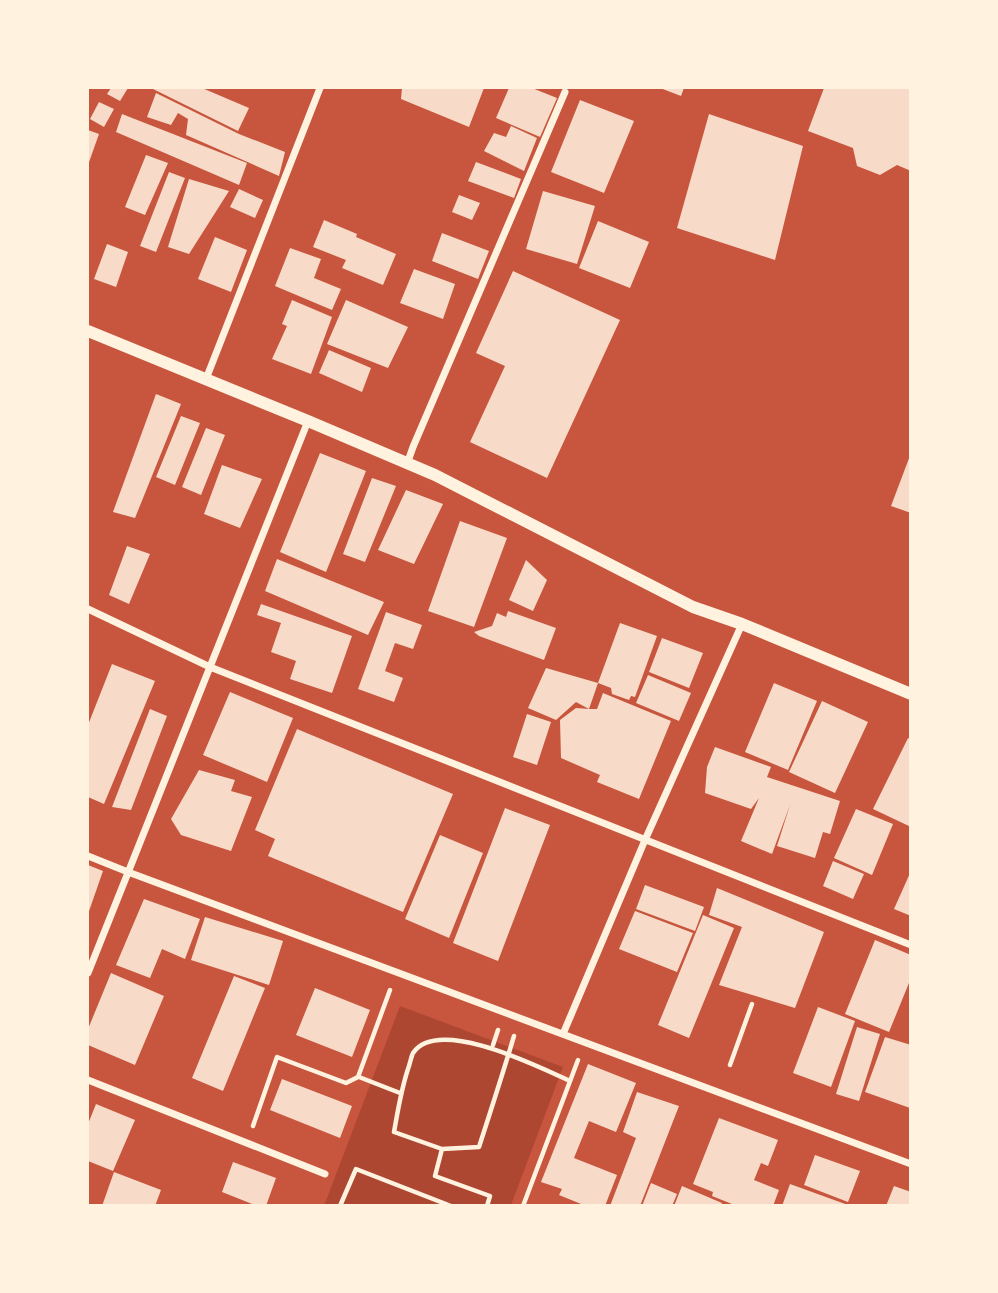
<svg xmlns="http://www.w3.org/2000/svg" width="998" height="1293" font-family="Raleway,sans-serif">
  <rect width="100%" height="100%" fill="#c8553d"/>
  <path fill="#ae4732" d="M400,1006l163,61 -52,138 -187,1z"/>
  <path fill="#f7dbc8" d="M111,88h17l-8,13 -13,-7z
    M151,88h51l47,20 -11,23z
    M402,88h82l-15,39 -68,-28z
    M509,88h23l25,10 -17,39 -44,-19z
    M660,88h24l-3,8z
    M824,88h87v83l-14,-6 -17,10 -23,-9 -4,-18 -45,-17z
    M156,93l83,41 46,18 -6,24 -93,-41 2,-16 -10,-6 -7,12 -24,-8z
    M580,100l54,21 -30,72 -53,-21z
    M99,102l15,7 -10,18 -14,-8z
    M122,114l125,49 -8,22 -123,-53z
    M709,114l94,32 -28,114 -98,-32z
    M511,126l26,12 -13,33 -40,-20 10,-18 12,4z
    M88,130l11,4 -11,31z
    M146,155l22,8 -23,52 -20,-8z
    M476,162l45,17 -7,19 -46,-17z
    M169,172l16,6 -29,74 -16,-6z
    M189,179l40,12 -40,63 -21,-7z
    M239,189l24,11 -8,18 -25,-11z
    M543,191l52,15 -18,58 -51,-15z
    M459,195l21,8 -8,17 -20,-8z
    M324,220l33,14 -1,3 40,17 -13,31 -41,-17 4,-8 -33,-13z
    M598,221l51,21 -19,46 -51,-20z
    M442,233l47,18 -11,28 -46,-18z
    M215,237l32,13 -16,42 -33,-13z
    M107,244l21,8 -12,35 -22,-8z
    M290,248l31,11 -7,19 27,11 -9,21 -57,-24z
    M414,269l41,15 -12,35 -43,-16z
    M513,271l107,49 -73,158 -77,-36 35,-76 -29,-13z
    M292,300l40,17 -21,57 -39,-15 15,-33 -5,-2z
    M346,300l62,27 -20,41 -61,-24z
    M329,350l42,18 -9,24 -43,-19z
    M156,394l25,10 -46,114 -22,-6z
    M181,416l19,7 -25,62 -19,-8z
    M206,428l19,7 -24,60 -19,-8z
    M320,453l46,18 -40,101 -46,-20z
    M911,453v60l-20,-7z
    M222,465l40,14 -22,49 -36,-14z
    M372,478l24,8 -31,76 -22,-8z
    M406,490l37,14 -29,60 -36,-14z
    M460,521l47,17 -33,89 -46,-16z
    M127,546l23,8 -21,50 -20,-9z
    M277,559l107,43 -16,33 -103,-44z
    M526,560l21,20 -14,31 -24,-11z
    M261,604l91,32 -20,57 -42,-14 6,-18 -25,-9 10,-29 -24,-8z
    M508,611l48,17 -12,32 -65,-24 -5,-4 18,-6 5,-13 9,4z
    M386,612l36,13 -9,24 -18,-6 -10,28 18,7 -9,24 -36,-13z
    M620,623l37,13 -22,61 -4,-1 -2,4 -17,-6 -1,-6 -13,-5z
    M662,638l41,15 -14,35 -40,-16z
    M112,664l43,17 -51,123 -16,-7v-72z
    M546,668l52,15 -9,26h8l6,-16 68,28 -32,78 -42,-17 3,-7 -39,-17 -1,-38 16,-12 13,1 -13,-7 -20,18 -28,-12z
    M648,675l43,18 -12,28 -43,-18z
    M774,683l43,18 -29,69 -43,-18z
    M230,692l63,26 -26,64 -64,-27z
    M822,701l46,21 -33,71 -46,-21z
    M150,709l17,7 -36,94 -19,-3z
    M527,714l24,8 -14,43 -24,-8z
    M297,729l156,65 -50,118 -135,-56 7,-17 -20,-9z
    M908,738l3,2v87l-38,-18z
    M715,747l56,20 -4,10 73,24 -10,33 -7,-2 -8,26 -38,-12 13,-41 -18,49 -31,-13 18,-43 -8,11 -46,-16 2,-26z
    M199,770l36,10 -4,11 21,6 -21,54 -50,-16 -10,-16z
    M505,808l45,17 -52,136 -45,-18z
    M856,809l37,15 -21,51 -38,-17z
    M440,835l43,18 -34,85 -44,-19z
    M833,861l31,13 -11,25 -30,-13z
    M88,865l15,6 -15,43z
    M911,871v45l-17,-7z
    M645,885l59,22 -9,24 -59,-22z
    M717,888l107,44 -29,76 -76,-23 23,-58 -33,-12z
    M144,899l56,20 -15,40 -23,-10 -12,29 -34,-13z
    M635,911l58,22 -16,39 -58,-23z
    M703,915l31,13 -45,110 -31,-13z
    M205,917l78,24 -14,44 -78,-25z
    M875,940l36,15v23l-22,54 -44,-18z
    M111,973l53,23 -29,69 -47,-20v-16z
    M234,976l31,12 -42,103 -31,-13z
    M315,988l55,22 -18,47 -56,-22z
    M818,1007l37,14 -24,66 -38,-14z
    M857,1027l23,7 -21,67 -23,-7z
    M885,1037l26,8 -1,63 -45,-16z
    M588,1064l48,19 -20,49 -27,-11 -15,37 43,17 -12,31h-19l-27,-11 3,-6 -21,-7z
    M282,1079l70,27 -12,32 -70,-28z
    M637,1092l42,14 -39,100h-30l26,-68 -13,-6z
    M96,1104l39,16 -22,51 -25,-10v-37z
    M719,1118l59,22 -10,26 -7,-3 -7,17 25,10 -6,16h-36l-25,-10 1,-4 -20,-8z
    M815,1155l45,16 -12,31 -44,-17z
    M233,1162l43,16 -10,28h-9l-35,-14z
    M114,1172l47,18 -6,16h-53z
    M651,1183l26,11 -5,12h-30z
    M790,1184l58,21v1h-66z
    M682,1186l40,17 -1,3h-47z
    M894,1186l17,6v14h-25z"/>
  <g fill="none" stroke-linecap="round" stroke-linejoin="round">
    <path stroke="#fff3e0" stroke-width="4.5" d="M514,1036c-11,37 -23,74 -35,111l-37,2 -48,-17c4,-22 7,-42 14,-63 2,-5 3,-12 5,-16 25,-37 126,14 157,28
      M493,1045l5,-15
      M730,1065l22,-61
      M359,1077l41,16
      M253,1126l24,-69 69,26 12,-6 32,-87
      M442,1149l-7,27 55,20 -3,10
      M340,1206l16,-37 95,37
      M523,1206l55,-146"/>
    <path stroke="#fff3e0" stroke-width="7" d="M206,379l114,-291
      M407,464l6,-17 152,-355
      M88,609l122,58 701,278
      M88,856l40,16 783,292
      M88,973l220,-552
      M563,1034l82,-194 97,-216
      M88,1080l237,94"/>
    <path stroke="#fff3e0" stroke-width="12" d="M88,331l220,90 127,54 258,132 49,17 169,70"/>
  </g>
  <rect width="998" height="1293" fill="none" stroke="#fff3e0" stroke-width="178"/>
</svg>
